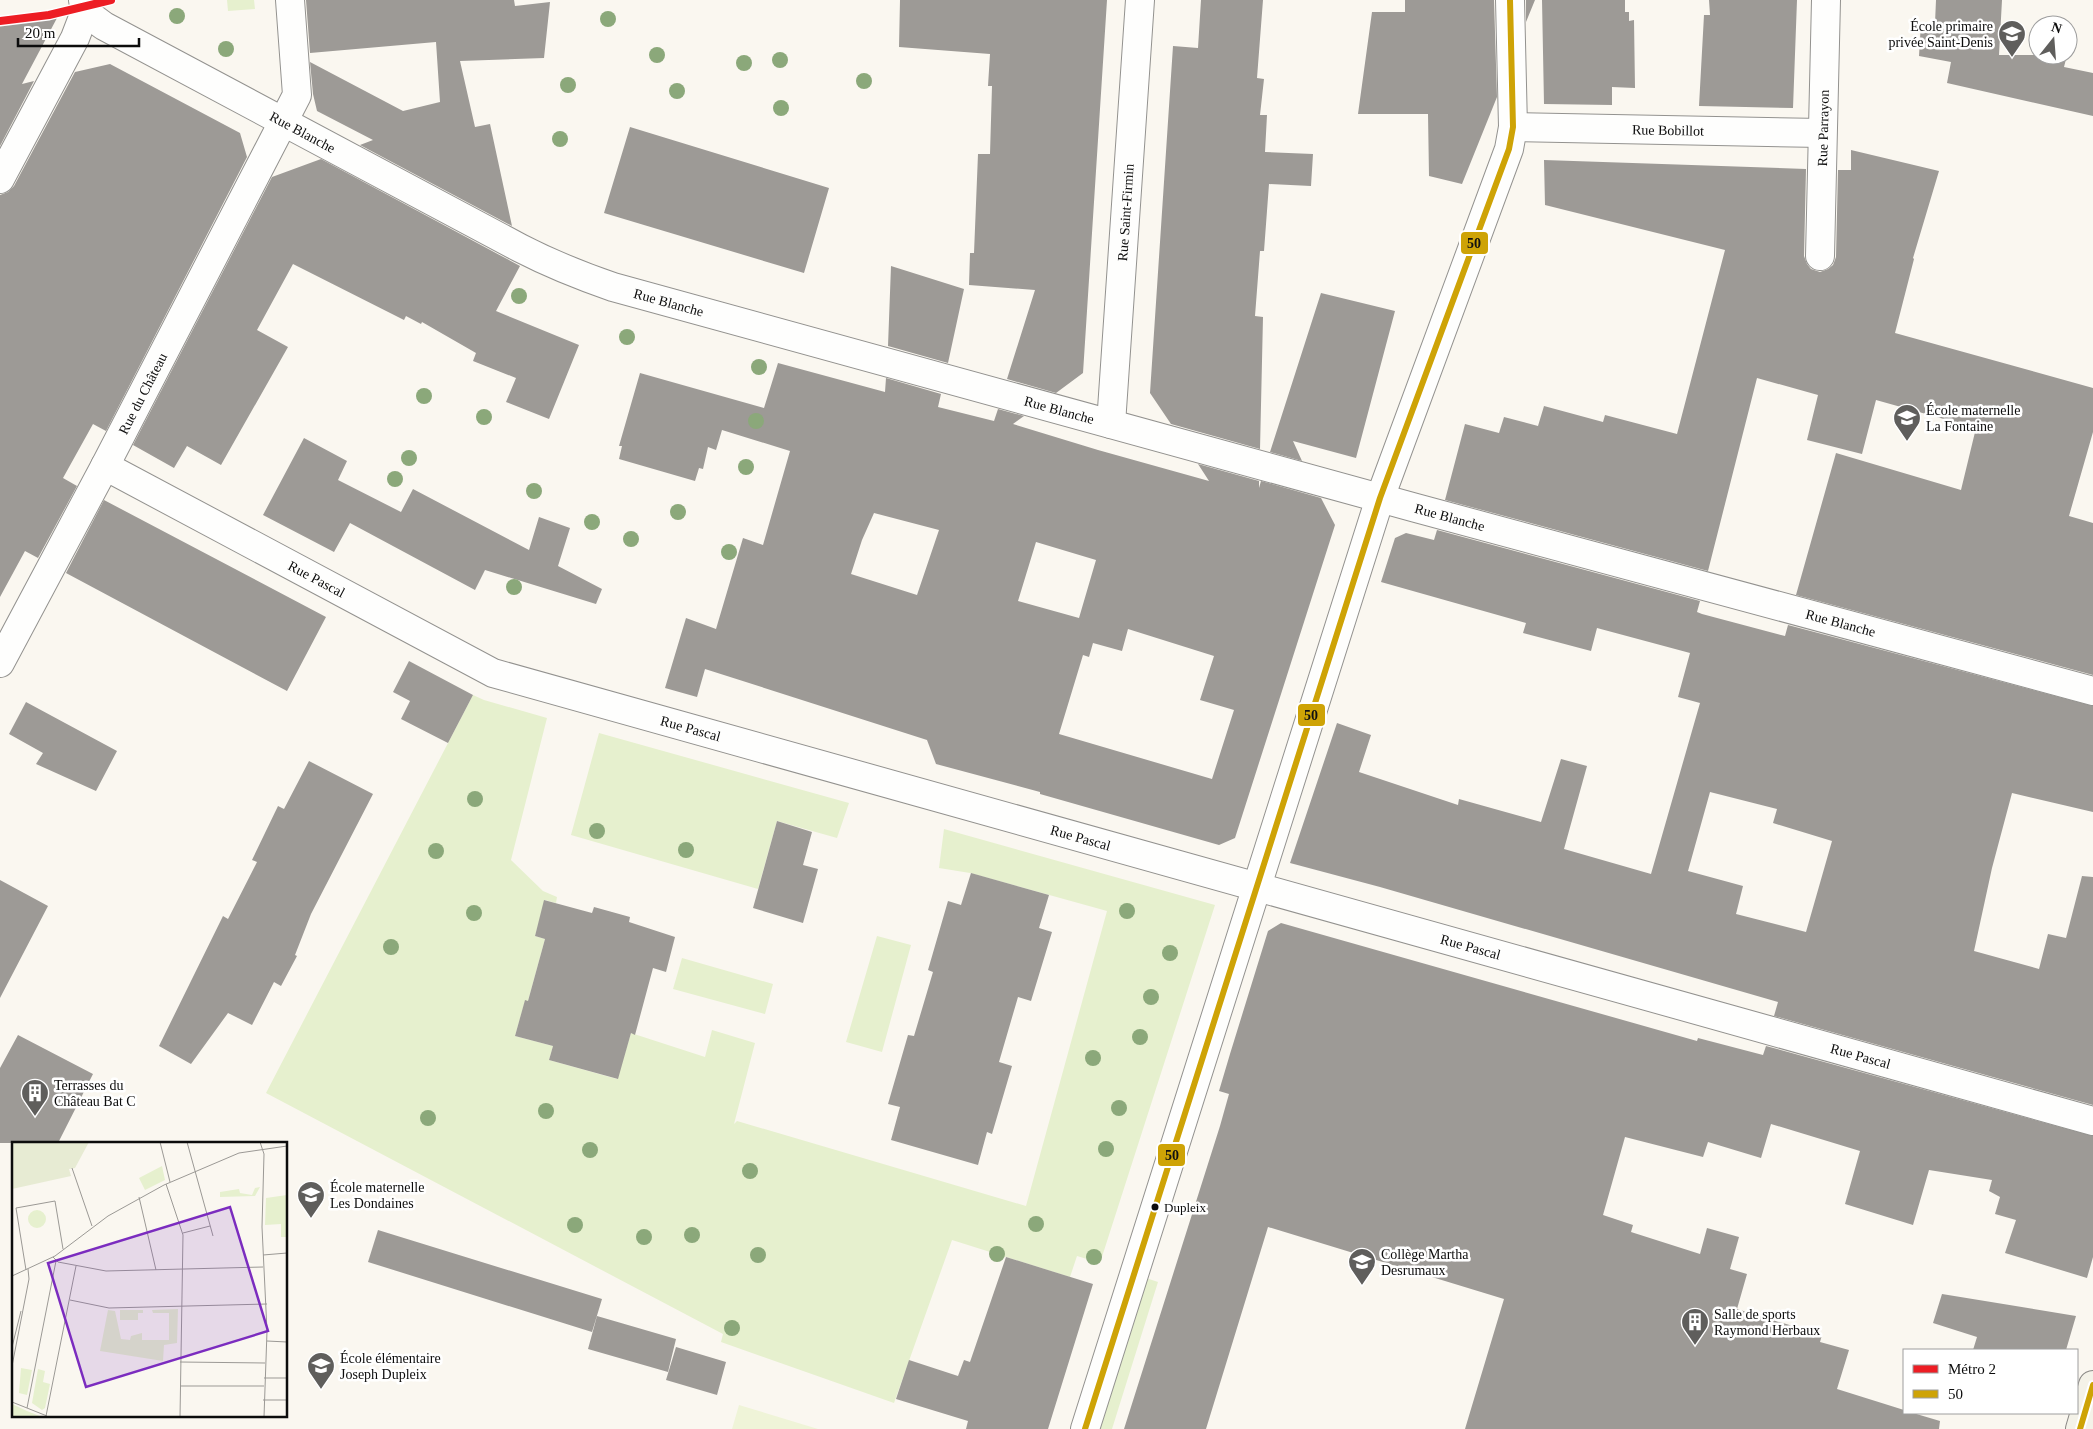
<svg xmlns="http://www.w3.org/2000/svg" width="2093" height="1429" font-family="Georgia,serif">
  <rect width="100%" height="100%" fill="#faf7f0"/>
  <path fill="#e6f0ce" d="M227,0h27l1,9 -27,2z
    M473,695l11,5 63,18 -36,142 32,31 14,6 -1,6 -11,-3 -10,36 10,3 -17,62h-3l-10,35 38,10 -4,14 68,19 14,-46 74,24 7,-27 43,13 -21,81 3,-3 289,85 81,-295 -137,-38 -31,-5 5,-39 271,76 -115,358 -23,-7 -7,21 -118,-37 -58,163 -173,-61 2,-8 -457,-241z
    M599,733l250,70 -12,35 -60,-17 -19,68 -187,-54z
    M877,936l34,9 -29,107 -36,-10z
    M682,958l91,26 -8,30 -92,-25z
    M1146,1278l12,4 -46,147h-13z"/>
  <path fill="#eff4d8" d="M739,1405l79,24h-86z"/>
  <path fill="#9d9a96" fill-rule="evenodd" d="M306,0h208l1,6 35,-4 -6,56 -84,3 15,66 15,-3 22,102 -152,-81 13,-5 -56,-29 -4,-17 -3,-32 93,49 37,-9 -4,-60 -126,11z
    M900,0h207l-24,373 -27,20 -49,-14 28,-89 -66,-5 1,-32h4l4,-99h12l2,-68h-4l2,-32 -91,-7z
    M1201,0h62l-6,78 7,1 -4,36h7l-2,37 48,2 -2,32 -42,-2 -5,67h-4l-5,65 8,1 -3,132 -89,-25 -21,-31 23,-347 25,2z
    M1405,0h89l3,97 -35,87 -33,-8 -1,-62h-70l14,-102h33z
    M1526,0h9l-9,22z
    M1542,0h83v12h4v9l5,-1 1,68 -23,-1v18l-68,-1z
    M1709,0h88l-4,108 -94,-2 5,-91h6z
    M1936,0h66l-3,55h68l-3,12 29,6v43l-146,-33 4,-21 -32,-6 2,-34 14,1z
    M57,18l-35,66 12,-3 -34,65v-121z
    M110,64l130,69 7,24 -141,274 -13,-7 -30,54 14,8 -39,72 -13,-7 -25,46v-402l8,-3 6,-6 61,-114z
    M630,127l199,61 -25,85 -200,-60z
    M1851,150l88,21 -26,87 1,1 -19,74 198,55v44l-24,84 24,7v152l-297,-80 40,-142 125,37 15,-62 -100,-28 -14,54 -55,-14 11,-45 -61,-17 -49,193 -263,-71 20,-76 34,9 5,-16 34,9 6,-20 59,16 2,-7 72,19 48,-184 -180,-45 -1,-45 262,9 -2,87 3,8 4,5 9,3 8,-3 5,-4 3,-8 2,-87h13z
    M321,159l199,107 -24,45 83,34 -30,74 -43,-17 10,-24 -43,-17 3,-8 -54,-31 -1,2 -15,-8 -2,4 -111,-56 -36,66 31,17 -67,118 -34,-19 -13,22 -41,-23 139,-268z
    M891,266l73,23 -16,74 -60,-17z
    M1321,293l74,18 -39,147 -63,-17 9,20 -32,-9z
    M778,363l107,29 1,-14 55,16 -3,13 56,14 4,-12 26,7 -11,8 85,26 111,31 -11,-17 61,17v7l2,-7 60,17 14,27 -100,313 -16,7 -179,-51v-2l-104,-28 -9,-24 -222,-71 -8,28 -32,-9 21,-70 30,11 27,-91 20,7 27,-94 -68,-21 -6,20 -8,-3 -5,22 -4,-1 -4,13 -76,-22 3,-13h-3l21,-73 124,35zM874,513l65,17 -22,65 -66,-21 11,-34zM1036,542l60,18 -17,58 -61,-17zM1128,629l86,27 -14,44 34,10 -22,69 -153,-45 24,-79 6,2 4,-14 29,8z
    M304,438l43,23 -9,19 63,32 12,-23 116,61 10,-33 31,11 -12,38 44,23 -6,15 -111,-34 -10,20 -125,-67 -16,29 -71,-37z
    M104,500l222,117 -39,74 -221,-118z
    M1437,530l263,71 -3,11 5,2 83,22 3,-11 305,81v106l-81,-19 -20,75 -18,83 65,18 9,-35 18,4 16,-62 11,1v228l-319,-89 4,-14 -398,-115 -90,-24 47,-140 34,12 -12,37 99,33 1,-6 82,23 20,-63 26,7 -23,83 87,25 49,-171 -22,-6 12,-44 -93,-25 -6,23 -68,-18 3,-10 -145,-41 14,-44 11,-5 28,7zM1710,792l67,17 -4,14 59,18 -26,91 -70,-18 7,-28 -55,-15z
    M409,661l64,34 -25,48 -47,-24 9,-18 -17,-9z
    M26,702l91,49 -21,40 -60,-27 7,-11 -34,-19z
    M309,761l64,33 -62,120 -16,41 2,1 -16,30 -7,-4 -22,43 -24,-12 -37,51 -32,-18 64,-130 5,3 29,-57 -5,-2 26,-54 6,3z
    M777,821l35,11 -9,33 15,4 -15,54 -50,-15z
    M971,873l78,22 -10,33 13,4 -21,69 -13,-4 -19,65 13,4 -20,68 -5,-2 -9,33 -87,-25 9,-33 -12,-3 20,-69 6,1 19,-64 -5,-2 20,-69 13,4z
    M0,880l48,26 -48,92z
    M544,900l48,13 2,-6 36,10 -1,5 46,15 -9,35 -13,-4 -18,67 -4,-2 -13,46 -69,-19 4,-14 -38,-10 10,-36 3,1 17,-62 -10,-3z
    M1281,923l416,118 1,-3 65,17 3,-9 327,90v121l-6,21 -82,-25 11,-33 -21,-6 5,-17 -11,-6 3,-11 -63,-10 -16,55 -68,-21 15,-53 -89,-27 -10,34 -53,-16 -5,15 -78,-20 -22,78 30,10 -2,7 69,22 7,-26 32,9 -9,32 17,5 -10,35 85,26 -2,7 29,8 -12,39 67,21v3h9l27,8 -1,8h-474l39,-130 -236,-72 -62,202h-82l96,-303 9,-32 -10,-3 11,-37 38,-123z
    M18,1035l75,39 -35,69h-58v-75z
    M378,1230l224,69 -10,33 -224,-70z
    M1006,1257l87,27 -45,145h-82l2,-8 -72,-22 13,-39 49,16 6,-16 6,2z
    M1942,1294l134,22 -10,34h-93l4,-13 -44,-14z
    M597,1316l79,23 -8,33 -80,-23z
    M676,1347l50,15 -9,33 -51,-15z"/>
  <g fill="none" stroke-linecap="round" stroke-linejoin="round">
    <defs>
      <g id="street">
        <path id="s1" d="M83,0l2,12 19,14 416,222c31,16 61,28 93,39l803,221 677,183"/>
        <path id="s2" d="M1513,127l309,6"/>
        <path d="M0,179l75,-141 10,-26"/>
        <path id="s3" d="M1820,256l6,-256"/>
        <path id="s4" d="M1111,424l29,-424"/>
        <path id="s5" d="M105,466l388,207 1600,448"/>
        <path id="s6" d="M0,663l105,-197 192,-371 -7,-95"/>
        <path d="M1085,1429l295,-931 129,-349 4,-22 -3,-127"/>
      </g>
      <path id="secondary" d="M2080,1429l13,-44"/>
    </defs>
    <use href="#street" stroke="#93928f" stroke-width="30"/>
    <use href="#secondary" stroke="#8a8885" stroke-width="30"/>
    <use href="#street" stroke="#fefefd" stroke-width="28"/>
    <use href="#secondary" stroke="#f4f2e8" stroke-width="28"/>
    <defs>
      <path id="bus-1" d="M1085,1429l295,-931 129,-349 4,-22 -3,-127
        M2080,1429l13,-44"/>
    </defs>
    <use href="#bus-1" stroke="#fff" stroke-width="10"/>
    <use href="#bus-1" stroke="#cea306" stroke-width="6"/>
    <defs>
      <path id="metro-1" d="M0,21l49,-6 62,-15"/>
    </defs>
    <use href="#metro-1" stroke="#fff" stroke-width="11"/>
    <use href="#metro-1" stroke="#ed1d24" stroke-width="8"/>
  </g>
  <g fill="#8ba87a">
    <circle cx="177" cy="16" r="8"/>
    <circle cx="608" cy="19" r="8"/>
    <circle cx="226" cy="49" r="8"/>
    <circle cx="657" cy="55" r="8"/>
    <circle cx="780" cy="60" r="8"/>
    <circle cx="744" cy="63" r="8"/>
    <circle cx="864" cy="81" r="8"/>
    <circle cx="568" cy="85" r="8"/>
    <circle cx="677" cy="91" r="8"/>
    <circle cx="781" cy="108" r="8"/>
    <circle cx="560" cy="139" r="8"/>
    <circle cx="519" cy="296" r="8"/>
    <circle cx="627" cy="337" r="8"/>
    <circle cx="759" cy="367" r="8"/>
    <circle cx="424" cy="396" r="8"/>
    <circle cx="484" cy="417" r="8"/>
    <circle cx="756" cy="421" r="8"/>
    <circle cx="409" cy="458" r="8"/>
    <circle cx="746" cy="467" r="8"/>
    <circle cx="395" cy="479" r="8"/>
    <circle cx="534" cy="491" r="8"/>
    <circle cx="678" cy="512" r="8"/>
    <circle cx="592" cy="522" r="8"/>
    <circle cx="631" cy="539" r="8"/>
    <circle cx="729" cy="552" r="8"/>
    <circle cx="514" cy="587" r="8"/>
    <circle cx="475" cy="799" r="8"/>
    <circle cx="597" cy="831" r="8"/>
    <circle cx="686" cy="850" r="8"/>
    <circle cx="436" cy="851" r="8"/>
    <circle cx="1127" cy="911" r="8"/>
    <circle cx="474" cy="913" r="8"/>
    <circle cx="391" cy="947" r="8"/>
    <circle cx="1170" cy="953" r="8"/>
    <circle cx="1151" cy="997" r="8"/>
    <circle cx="1140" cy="1037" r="8"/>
    <circle cx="1093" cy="1058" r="8"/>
    <circle cx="1119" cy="1108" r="8"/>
    <circle cx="546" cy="1111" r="8"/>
    <circle cx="428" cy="1118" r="8"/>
    <circle cx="1106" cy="1149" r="8"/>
    <circle cx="590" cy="1150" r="8"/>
    <circle cx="750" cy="1171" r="8"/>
    <circle cx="1036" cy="1224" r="8"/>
    <circle cx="575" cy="1225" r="8"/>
    <circle cx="692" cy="1235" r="8"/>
    <circle cx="644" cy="1237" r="8"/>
    <circle cx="997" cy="1254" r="8"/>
    <circle cx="758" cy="1255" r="8"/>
    <circle cx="1094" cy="1257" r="8"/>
    <circle cx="732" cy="1328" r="8"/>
  </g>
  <defs>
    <symbol id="school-pin" viewBox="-11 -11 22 30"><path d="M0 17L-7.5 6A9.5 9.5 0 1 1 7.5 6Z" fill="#5f5e5c" stroke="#fff"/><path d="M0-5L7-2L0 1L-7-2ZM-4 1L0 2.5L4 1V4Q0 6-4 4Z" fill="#fff"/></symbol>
    <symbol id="building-pin" viewBox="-11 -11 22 30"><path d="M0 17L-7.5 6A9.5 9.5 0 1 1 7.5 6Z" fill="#5f5e5c" stroke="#fff"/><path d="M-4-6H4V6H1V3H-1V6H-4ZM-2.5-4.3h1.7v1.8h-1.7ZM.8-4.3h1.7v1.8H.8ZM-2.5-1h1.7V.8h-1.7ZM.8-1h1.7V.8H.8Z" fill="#fff"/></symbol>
  </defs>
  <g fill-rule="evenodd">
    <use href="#school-pin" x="1996" y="18" width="32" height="43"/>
    <use href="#school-pin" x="1891" y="402" width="32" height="43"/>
    <use href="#building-pin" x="19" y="1077" width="32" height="43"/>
    <use href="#school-pin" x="295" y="1179" width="32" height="43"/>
    <use href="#school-pin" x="1346" y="1246" width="32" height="43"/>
    <use href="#building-pin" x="1679" y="1306" width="32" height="43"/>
    <use href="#school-pin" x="305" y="1350" width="32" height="43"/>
  </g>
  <circle fill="#0c0c0c" stroke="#fff" stroke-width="2" cx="1155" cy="1207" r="4.5"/>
  <g text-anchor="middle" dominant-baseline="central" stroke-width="5" stroke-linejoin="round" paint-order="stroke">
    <g font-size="13" fill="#0c0c0c" stroke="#fff" text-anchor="start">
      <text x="1164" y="1207">Dupleix</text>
    </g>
    <g font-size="14" fill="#0c0c0c" stroke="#fff" text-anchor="start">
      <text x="1993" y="26" text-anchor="end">École primaire<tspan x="1993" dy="16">privée Saint-Denis</tspan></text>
      <text x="1926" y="410">École maternelle<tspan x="1926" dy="16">La Fontaine</tspan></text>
      <text x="54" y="1085">Terrasses du<tspan x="54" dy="16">Château Bat C</tspan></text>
      <text x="330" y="1187">École maternelle<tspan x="330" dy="16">Les Dondaines</tspan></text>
      <text x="1381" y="1254">Collège Martha<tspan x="1381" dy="16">Desrumaux</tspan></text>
      <text x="1714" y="1314">Salle de sports<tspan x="1714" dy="16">Raymond Herbaux</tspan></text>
      <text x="340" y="1358">École élémentaire<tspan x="340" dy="16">Joseph Dupleix</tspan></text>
    </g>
    <g font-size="14" fill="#0c0c0c" stroke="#fff">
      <text stroke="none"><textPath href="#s3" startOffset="128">Rue Parrayon</textPath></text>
      <text stroke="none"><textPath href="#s2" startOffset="155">Rue Bobillot</textPath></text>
      <text stroke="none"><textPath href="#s1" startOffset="261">Rue Blanche</textPath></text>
      <text stroke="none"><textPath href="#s4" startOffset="212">Rue Saint-Firmin</textPath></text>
      <text stroke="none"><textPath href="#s1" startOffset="666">Rue Blanche</textPath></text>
      <text stroke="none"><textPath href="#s6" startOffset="305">Rue du Château</textPath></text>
      <text stroke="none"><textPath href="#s1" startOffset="1071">Rue Blanche</textPath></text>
      <text stroke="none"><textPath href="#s1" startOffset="1476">Rue Blanche</textPath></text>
      <text stroke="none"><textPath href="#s5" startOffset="240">Rue Pascal</textPath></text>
      <text stroke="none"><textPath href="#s1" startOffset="1881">Rue Blanche</textPath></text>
      <text stroke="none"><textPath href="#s5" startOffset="645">Rue Pascal</textPath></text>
      <text stroke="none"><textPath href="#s5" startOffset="1050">Rue Pascal</textPath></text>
      <text stroke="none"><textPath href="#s5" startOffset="1455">Rue Pascal</textPath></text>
      <text stroke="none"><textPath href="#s5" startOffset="1860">Rue Pascal</textPath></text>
    </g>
  </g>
  <g transform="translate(12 1142)">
    <rect width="275" height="275" fill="#faf7f0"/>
    <path d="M150,24l3,14 -20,10 -6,-12zM248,45l-5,9 -35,1v-5l19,-3 1,4 12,2 3,-7zM275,53v42h-6v-13l-16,1 1,-27zM16 77a9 9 0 1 1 18 0a9 9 0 1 1-18 0ZM166,167l-1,34 -13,2 -1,16 -63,-10 8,-41 7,1 6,28 9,1 1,-4 11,-3v7h27v-27h-16l-1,-3zM108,168h23v3h-5v7h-18zM9,226l11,2 -5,25 -8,-2zM26,227l7,2 -2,11 7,2 -5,24 -3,2 -10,-7zM0,262l15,7 15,6h-30z" fill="#e6f0ce"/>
    <path d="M0,0h77l-14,26 -6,1 2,7 -59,13z" fill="#e7ebd3"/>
    <path fill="none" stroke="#9b9995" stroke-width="1" d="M148,0l10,40M175,0l26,94M248,0l4,12 -2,73 5,104 -3,86M60,26l20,58M154,42l17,51 -3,182M127,55l17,73M171,91l27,-7M251,113l24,-2M41,115l5,5 48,9 157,-4M14,128l-10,-62 39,-7 8,48M0,134l43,-20 53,-40 56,-31 75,-32 48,-7M58,158l39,8 158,-4M255,199l20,1M0,205l9,-36M168,220l85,1M0,224l17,-87 -1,-10M252,236h23M168,244h84M251,258h24M0,260l35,14M15,266l29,-147M34,274l30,-150"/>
    <path fill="#7b2cbf" fill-opacity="0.15" stroke="#7b2cbf" stroke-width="2.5" d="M218,65l38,124 -182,56 -38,-124z"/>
    <rect width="275" height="275" fill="none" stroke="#0c0c0c" stroke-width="2.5"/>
  </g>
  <g stroke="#fff" stroke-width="2">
    <rect x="1460" y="231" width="29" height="24" rx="5" fill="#cea306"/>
    <rect x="1297" y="703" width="29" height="24" rx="5" fill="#cea306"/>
    <rect x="1157" y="1143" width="29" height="24" rx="5" fill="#cea306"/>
  </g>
  <g font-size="14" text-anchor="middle" font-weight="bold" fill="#111">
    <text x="1474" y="248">50</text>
    <text x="1311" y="720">50</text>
    <text x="1172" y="1160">50</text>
  </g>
  <rect x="1903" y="1349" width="175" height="65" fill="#ffffff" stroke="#9e9e9e"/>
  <rect x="1913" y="1365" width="25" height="8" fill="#ed1d24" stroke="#9e9e9e"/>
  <text x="1948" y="1374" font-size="15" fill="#0c0c0c">Métro 2</text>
  <rect x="1913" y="1390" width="25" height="8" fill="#cea306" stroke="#9e9e9e"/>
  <text x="1948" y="1399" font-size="15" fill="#0c0c0c">50</text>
  <g transform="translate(2053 40) rotate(17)"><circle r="24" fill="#ffffff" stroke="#9e9e9e"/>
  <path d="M0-4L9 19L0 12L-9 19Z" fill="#5f5e5c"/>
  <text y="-8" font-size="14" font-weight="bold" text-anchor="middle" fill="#0c0c0c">N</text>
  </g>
  <path d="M18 38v8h121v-8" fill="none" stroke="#0c0c0c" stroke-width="2.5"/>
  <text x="25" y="38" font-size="15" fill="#0c0c0c" stroke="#ffffff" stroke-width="4" paint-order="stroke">20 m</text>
</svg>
